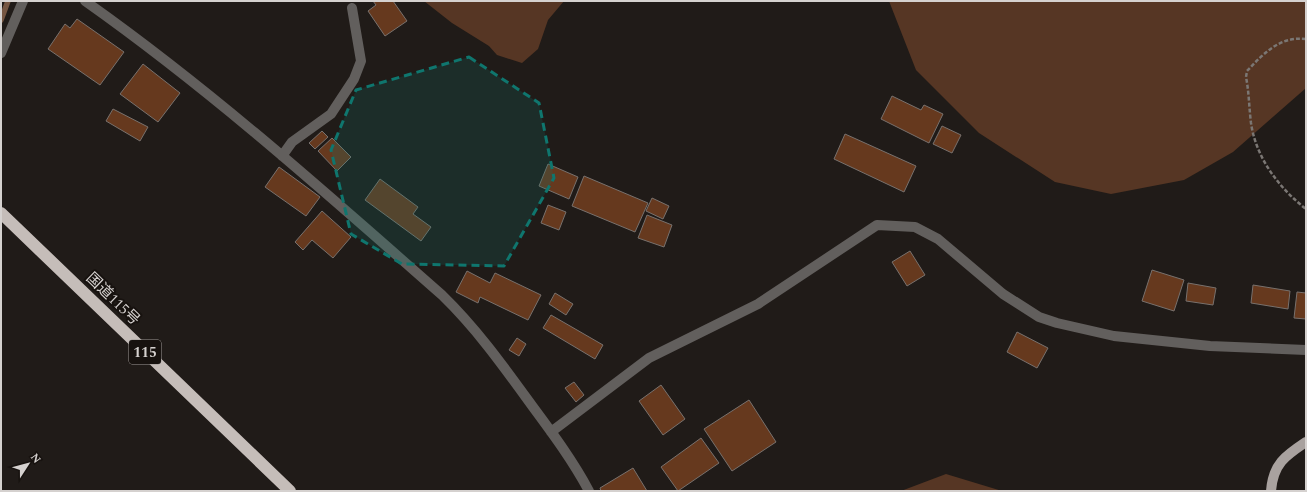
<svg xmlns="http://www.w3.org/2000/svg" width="1307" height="492" font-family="Spectral,'Noto Sans JP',serif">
  <rect width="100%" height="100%" fill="#201b18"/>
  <path fill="#563624" d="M424,1h140l-16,19 -10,29 -16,14 -25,-8 -8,-9 -37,-23z
    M889,1h417v87l-73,64 -49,28 -73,14 -56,-12 -76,-49 -63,-63z
    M946,474l56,17h-101z"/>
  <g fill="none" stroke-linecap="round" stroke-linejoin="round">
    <path stroke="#765642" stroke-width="5.5" d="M1,20l7,-19"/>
  </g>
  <path fill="#66391e" stroke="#78716d" d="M373,1h20l14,20 -22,15 -17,-25 8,-6z
    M77,19l47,33 -24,33 -52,-36 17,-25 5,4z
    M143,64l37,29 -22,29 -38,-28z
    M892,96l29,14 3,-5 19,9 -14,29 -48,-24z
    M113,109l35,18 -8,14 -34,-20z
    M942,126l19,9 -9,18 -19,-9z
    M322,131l6,6 -13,12 -6,-6z
    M845,134l71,32 -12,26 -70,-33z
    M332,138l19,19 -14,14 -19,-20z
    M548,164l30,13 -9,22 -30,-13z
    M279,167l41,30 -14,19 -41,-29z
    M584,176l64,27 -13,29 -63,-26z
    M380,179l38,28 -5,7 18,13 -10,14 -56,-41z
    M652,198l17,8 -6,13 -17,-8z
    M548,205l18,7 -7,18 -18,-7z
    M322,211l29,26 -18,21 -21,-18 -9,10 -8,-8z
    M647,215l25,10 -8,22 -26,-9z
    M910,251l15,24 -18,11 -15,-24z
    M1152,270l32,10 -10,31 -32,-10z
    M467,271l23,12 5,-10 46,22 -13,25 -48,-23 -2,6 -22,-11z
    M1188,283l28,5 -3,17 -27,-4z
    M1253,285l37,6 -2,18 -37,-6z
    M1297,292l9,1v26l-12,-1z
    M555,293l18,11 -7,11 -17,-11z
    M551,315l52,30 -8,14 -52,-31z
    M1017,332l31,16 -11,20 -30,-16z
    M517,338l9,6 -7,12 -10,-6z
    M574,382l10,13 -8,7 -11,-14z
    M661,385l24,34 -22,16 -24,-34z
    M749,400l27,42 -44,29 -28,-42z
    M701,438l18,25 -41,28 -17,-24z
    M633,468l14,23h-46l-1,-3z"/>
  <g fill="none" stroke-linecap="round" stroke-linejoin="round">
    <path stroke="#7b7774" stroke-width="2.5" stroke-dasharray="4 2" stroke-linecap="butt" d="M1306,39c-26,-3 -42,14 -59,32l-1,6c3,15 3,30 5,46 5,35 28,65 55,86"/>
    <path stroke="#625f5d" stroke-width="10" d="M85,1c126,89 241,192 357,294 35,34 62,72 91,112 20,27 40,54 56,84
      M1,53l22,-52
      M282,156l10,-14 39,-28 23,-35 7,-18 -9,-53
      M551,432l98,-74 109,-54 119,-79 38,2 23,12 65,55 36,23 18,6 57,13 96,10 96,4"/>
    <path stroke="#a9a29f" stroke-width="10" d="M1271,491c2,-27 14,-35 35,-49"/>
    <path stroke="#c5bdb9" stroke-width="12" d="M1,213l289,278"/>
  </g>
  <path fill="#0f766e" fill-opacity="0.2" stroke="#0f766e" stroke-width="3" stroke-dasharray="8 5" stroke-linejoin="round" d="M469,57l70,46 15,75 -50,88 -102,-2 -51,-30 -20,-84 25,-60z"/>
  <g text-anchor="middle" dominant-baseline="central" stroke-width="4" stroke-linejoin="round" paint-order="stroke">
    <rect fill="#17120f" stroke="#9c9895" stroke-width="1" x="129" y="340" width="32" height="24" rx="3"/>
    <g font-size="14" font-weight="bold" fill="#d5d1cf">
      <text x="145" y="352">115</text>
    </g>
    <g font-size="15" fill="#d5d1cf" stroke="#17120f">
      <text transform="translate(113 299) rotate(44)">国道115号</text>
    </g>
  </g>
  <rect width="1307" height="492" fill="none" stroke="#d5d1cf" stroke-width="4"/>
  <g transform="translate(28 464) rotate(54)" stroke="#17120f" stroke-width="3" paint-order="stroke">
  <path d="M0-3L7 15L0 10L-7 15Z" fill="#d5d1cf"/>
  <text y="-6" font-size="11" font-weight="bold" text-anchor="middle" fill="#d5d1cf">N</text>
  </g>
</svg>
